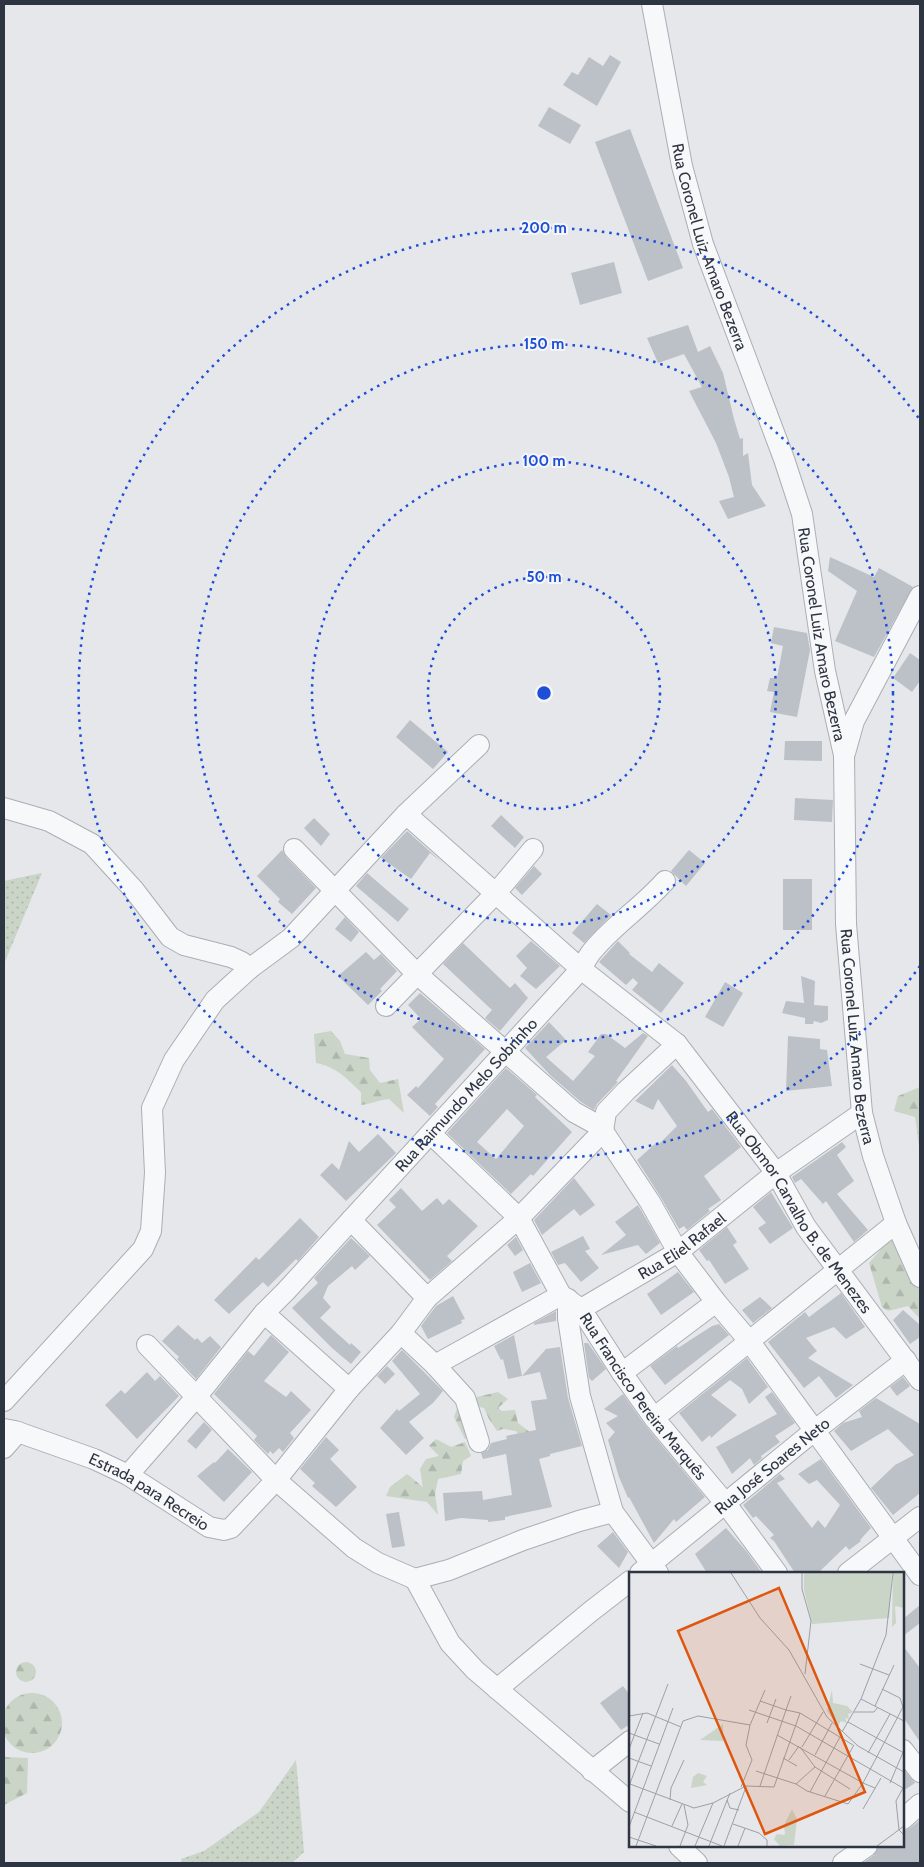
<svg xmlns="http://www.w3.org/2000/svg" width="924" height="1867" font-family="Cabin,sans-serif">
  <defs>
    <pattern id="grass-dots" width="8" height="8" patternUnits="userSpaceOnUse" patternTransform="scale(1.25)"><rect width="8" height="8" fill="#cad4c7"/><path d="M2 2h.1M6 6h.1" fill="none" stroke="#aeb7ac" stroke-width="1.8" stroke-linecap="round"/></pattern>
    <pattern id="forest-firs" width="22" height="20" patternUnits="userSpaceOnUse" patternTransform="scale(1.25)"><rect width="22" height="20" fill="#cad4c7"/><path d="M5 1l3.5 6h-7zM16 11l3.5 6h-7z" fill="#aeb7ac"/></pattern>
  </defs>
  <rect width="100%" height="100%" fill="#e5e7eb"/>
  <path fill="url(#grass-dots)" d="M42,873l-38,91v-83z
    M296,1760l8,92 -12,11h-110l-1,-4 23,-8 55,-39z"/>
  <path fill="url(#forest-firs)" d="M331,1031l9,10 5,13 24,4 1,12 10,13 18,-4 6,34 -15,-14c-10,1 -18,5 -28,6v-13c-15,-14 -24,-25 -45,-29l-2,-29z
    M920,1087v66l-5,-36 -21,-6 4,-15z
    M892,1237l28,48v34l-12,-13 -20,5 -6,-4 -13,-44z
    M498,1392l10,7 -10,9 4,3 13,-1 3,13 13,10 -4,19 -11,-21 -13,-2 -6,2 -8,-12 -5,-11 -9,-2 5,28 -15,5 -11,-22 6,-16z
    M436,1439l15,8 14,-5 6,14 -8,5 -2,13 -23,5 -3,15 3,21 -11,-13 -41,-6 4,-9 17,-13 16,13 -3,-18 6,-10 13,-3 -10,-10z
    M16 1672a10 10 0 1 1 20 0a10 10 0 1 1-20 0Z
    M2 1723a30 30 0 1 1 60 0a30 30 0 1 1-60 0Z
    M4,1757l24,1 -1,35 -23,12z"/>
  <path fill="#bcc1c7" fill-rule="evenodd" d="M610,55l11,7 -24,44 -34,-21 9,-13 6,3 11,-18 14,9z
    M549,107l32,18 -11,19 -32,-18z
    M630,129l53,139 -35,13 -53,-139z
    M614,262l8,31 -42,12 -9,-32z
    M688,325l10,27 12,-6 13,27 11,46 6,20 3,-1v18l5,-3 4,32 14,21 -38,13 -9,-18 15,-4 -5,-20 -13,-34 -27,-52 13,-4 -18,-33 -26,9 -11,-25z
    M830,557l44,20 5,-9 34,19 -39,70 -39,-16 22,-50 -29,-20z
    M774,627l33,6 3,17 -13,67 -27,-5 4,-20 -7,-1 3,-13h7l6,-32 -12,-3z
    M910,653l10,7v21l-8,11 -19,-14z
    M410,720l38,32 -15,17 -37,-32z
    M785,741h37v20l-38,-1z
    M795,798l38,2 -1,22 -38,-2z
    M501,815l23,22 -9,11 -24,-22z
    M314,818l16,16 -9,12 -17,-18z
    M407,831l36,32 -13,-10 -19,26 -30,-21z
    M282,850l4,7 30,31 -24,26 -14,-12 2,-3 -23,-23z
    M689,850l16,13 -19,23 -15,-15z
    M534,866l8,8 -20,21 -7,-7z
    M367,873l42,36 -11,13 -42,-36z
    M783,879h29v51h-29z
    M597,904l14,11 -27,28 -12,-10z
    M345,917l14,15 -8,10 -16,-13z
    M531,941l29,25 -24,23 -16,-13 7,-8 -11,-12z
    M618,941l12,12 -1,1 23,18 7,-9 25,20 -23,30 -29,-23 6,-7 -5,-5 -7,7 -27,-23z
    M463,943l47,45 5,-5 13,15 -28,33 -15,-13 7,-8 -49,-46z
    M366,952l8,8 7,-6 16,17 -17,18 2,2 -14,14 -30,-29z
    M801,976l14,5 -1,24 14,1v14l-7,3 -7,-2 -1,3h-8v-6l-23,-5 4,-12 18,2z
    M725,982l18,11 -20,34 -18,-10z
    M420,993l65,56 -50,55 3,3 -8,9 -23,-21 9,-9 2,2 26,-29 -32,-32 9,-8 -13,-14z
    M549,1022l17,18 -20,17 27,24 22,-25 -7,-4 13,-18h5l19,14 18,-15 5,3 -32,45 2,1 -21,22 -3,6 -13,-8 -31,-27 -25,-27z
    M788,1036l32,3v10l7,1 5,36 -46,5z
    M672,1065l14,16 22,31 4,-3 29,38 -37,29 17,24 -13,9 2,2 -23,19 -3,-4 -5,3 -19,-33 -23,-36 19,-17 2,2 19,-19 -19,-27 -5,11 -18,-9z
    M506,1068l31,27 -2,2 37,35 -39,44 -2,-2 -20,20 -64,-61zM507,1109l17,17 -28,33 -19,-17z
    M378,1134l18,19 -50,48 -26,-26 12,-12 7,7 10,-29 10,11z
    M842,1142l4,5 -9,8 17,26 -17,13 31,36 -14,12 -28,-41 -3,3 -22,-25 -6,4 -3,-6z
    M574,1178l21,27 -15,11 -6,-7 -32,26 -8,-15z
    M401,1188l21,23 15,-13 6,7 6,-6 29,27 -31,30 5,5 -22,19 -53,-55 19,-18 -7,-7z
    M771,1192l22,36 -23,16 -12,-16 8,-5 -13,-16z
    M638,1205l22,38 -14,11 -8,-9 -37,10 25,-20 -11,-13z
    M300,1218l19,19 -21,24 -2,-2 -28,28 -5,-5 -34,32 -15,-14 42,-43 3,3z
    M727,1227l10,15 -4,3 16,24 -24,15 -16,-24 -2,1 -8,-11z
    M583,1236l7,13 -5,2 14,17 -18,14 -16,-19 -7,2 -7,-13z
    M516,1237l7,13 -8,6 -8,-11z
    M351,1238l19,18 -15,14 -3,-4 -24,20 -5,12 8,9 -11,11 30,27 1,-2 10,9 -10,12 -19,-16 -40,-40 26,-25 -4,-5z
    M530,1263l11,20 -19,9 -9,-20z
    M678,1272l16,20 -33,23 -14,-21z
    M841,1293l24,34 -19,12 -12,-12 -28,11 11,13 -9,7 45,27 -17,13 -17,-22 -15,12 -36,-46 37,-30 4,5z
    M453,1296l12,23 -4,1 1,3 -34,16 -7,-13 15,-20z
    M760,1297l12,11 -19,15 -11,-13z
    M903,1310l17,15v12l-10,7 -17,-24z
    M556,1311v10l-22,4v-2z
    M719,1324l10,11 -64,50 -15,-19 27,-20 1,2 34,-22z
    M178,1325l17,15 2,-2 5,5 8,-7 11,11 -25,32 -19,-20 2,-2 -17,-16z
    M271,1335l18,17 -25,29 22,16 5,-6 20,19 -21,23 4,5 -11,14 -4,-4 -6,6 -3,-3 -2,3 -14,-14 3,-4 -43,-42 34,-43 6,5z
    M514,1335l8,41 24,-27 14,-2 8,51 14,48 -32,8v2l-11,3 13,48 -47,10v3l-17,2v-2l-27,-2 -16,3 -2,-28 39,-2 1,9 29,-5 -6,-41 -23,5 -2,-6 7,-3 3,-7 16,-4 -1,-3 30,-6 -5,-29 16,-2 -7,-27 -32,7 -5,-20 -2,1 -7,-14z
    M584,1343h4l18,26 -14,12 -3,-3z
    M402,1350l41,41 -10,12 -24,19 15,16 -18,17 -26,-27 17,-19 2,2 21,-17 -28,-33z
    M747,1358l21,29 -19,17 -7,-15 -12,-9 -19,15 26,20 -26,23 -1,-3 -8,7 -23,-29z
    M387,1366l8,8 -10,10 -8,-8z
    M147,1372l8,9 5,-5 19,20 -42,43 -32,-34 16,-15 4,4z
    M903,1377l7,9 -13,10 -7,-9z
    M772,1392l23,31 -20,13 5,6 -19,14 1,2 -8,7 -4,-7 -18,16 -16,-27 61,-33 -12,-17z
    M623,1394l22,31 60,72 -29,25 -2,-3 -20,24 -25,-46 -1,1 -9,-21 -11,-37 7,-8 -9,-9 12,-7 -14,-7z
    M876,1398l44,26v69l-27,22 -22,-27 24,-23 19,-10 -26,-26 -37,22 -17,-20 9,-8 19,-6 -3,-6z
    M204,1422l8,8 -16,19 -9,-8z
    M326,1437l13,13 -9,9 27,28 -21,20 -24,-21 3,-3 -15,-14z
    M228,1449l24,23 -28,30 -27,-26 17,-14 1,1z
    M821,1459l50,69 -11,12 1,1 -12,9 -3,-4 -28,27h-23l-21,-32 -4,-3 4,-3 -18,-19 -3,2 -10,-13 37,-31 5,5 -8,4 35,45 6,-8 7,8 15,-23 -23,-25 -8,4 -11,-10z
    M399,1512l6,34 -13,2 -6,-34z
    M726,1528l21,24 15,21h-55l-12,-19z
    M613,1532l15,20 -9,16 -22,-22z
    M920,1605v18l-17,13v-17z
    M903,1646l17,22v74l-17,-25z
    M623,1686l7,9v29l-9,6 -21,-27z
    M903,1769l12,14 -12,8z
    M920,1820v43h-57l11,-8 5,-9h24v-15l7,-3z"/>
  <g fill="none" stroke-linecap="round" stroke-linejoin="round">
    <defs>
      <g id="minor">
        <path id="s1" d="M652,4l30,162 21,78 81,215 18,55 23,157 19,84 2,169 16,189 11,43 23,67 24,54"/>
        <path d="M845,753l9,-32 66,-125"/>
        <path d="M4,808l45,13 43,23 42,46 36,47 14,8 47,12 11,5 7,7 42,-31 115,-124 73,-69"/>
        <path d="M294,849l122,124 158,139 20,11 9,8 47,71 28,50 38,50 34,40 170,233"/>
        <path d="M386,1006l110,-113 37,-44"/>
        <path id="s2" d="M677,1044l99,129 30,54 114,153"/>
        <path id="s3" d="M431,1134l88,84 42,77 20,14 41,64 32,45 72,86 51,69"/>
        <path d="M351,1220l76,78"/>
        <path d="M568,1299v19l12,78 33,116 45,61"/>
        <path id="s4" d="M581,1309l97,-57 98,-79 86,-60"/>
        <path d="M264,1313l85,76"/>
        <path d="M401,1333l34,32 30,33 14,44"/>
        <path d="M147,1345l129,135 78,68 24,15 37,16 34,-9 74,-30 56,-19 34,-9"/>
        <path d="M435,1365l126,-70"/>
        <path d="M622,1373l94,-71"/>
        <path d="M4,1401l139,-152 8,-18 4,-58 -3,-65 22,-48 41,-60 34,-31"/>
        <path d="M654,1418l242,-195"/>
        <path id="s5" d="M4,1429l11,2 79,28 34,16 81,52 15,3 7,-2 45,-48 73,-91 52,-56 26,-35 92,-80 84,-87 3,-19 20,-21 51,-47 -96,-75c4,-7 8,-15 13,-20 21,-25 49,-43 71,-68"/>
        <path d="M4,1448l14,-16"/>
        <path id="s6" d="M128,1475l69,-79 67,-83 22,-22 295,-322 -175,-155"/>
        <path id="s7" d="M640,1573l174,-142 92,-71"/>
        <path d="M848,1573l72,-56"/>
        <path d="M415,1579l35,64 25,27 155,132"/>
        <path d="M497,1689l93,-77 40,-31"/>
        <path d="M903,1750l17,22"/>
        <path d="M592,1771l38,-30"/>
        <path d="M903,1819l17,-15"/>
        <path d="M679,1846l18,17"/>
        <path d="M843,1863l24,-17"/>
      </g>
    </defs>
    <use href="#minor" stroke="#aaaeb5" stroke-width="22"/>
    <use href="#minor" stroke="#f7f8fa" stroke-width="20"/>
  </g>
  <g fill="none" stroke="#1d4ed8" stroke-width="2.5" stroke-dasharray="2.5 5">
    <circle cx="544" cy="693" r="116"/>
    <circle cx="544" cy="693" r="232"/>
    <circle cx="544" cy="693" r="349"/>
    <path d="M920 966A465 465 0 1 1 920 420"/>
  </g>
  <g text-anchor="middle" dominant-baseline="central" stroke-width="4" stroke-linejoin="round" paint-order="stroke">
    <g font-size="16" fill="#2e3542" stroke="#f5f6f8">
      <text stroke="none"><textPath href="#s1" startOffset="250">Rua Coronel Luiz Amaro Bezerra</textPath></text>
      <text stroke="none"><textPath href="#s1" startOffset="655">Rua Coronel Luiz Amaro Bezerra</textPath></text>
      <text stroke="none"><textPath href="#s1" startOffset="1060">Rua Coronel Luiz Amaro Bezerra</textPath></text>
      <text stroke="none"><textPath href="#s6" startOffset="509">Rua Raimundo Melo Sobrinho</textPath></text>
      <text stroke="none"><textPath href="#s2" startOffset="208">Rua Obmor Carvalho B. de Menezes</textPath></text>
      <text stroke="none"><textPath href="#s4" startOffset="119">Rua Eliel Rafael</textPath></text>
      <text stroke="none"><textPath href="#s3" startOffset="341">Rua Francisco Pereira Marquês</textPath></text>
      <text stroke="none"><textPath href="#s7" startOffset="170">Rua José Soares Neto</textPath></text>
      <text stroke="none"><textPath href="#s5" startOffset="159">Estrada para Recreio</textPath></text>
    </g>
  </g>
  <g transform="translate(629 1572)">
    <rect width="275" height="275" fill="#e5e7eb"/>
    <path d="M175,1h88l-3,45 -77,6 -8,-34zM264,1h11v35l-9,-2 1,17 -4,4zM94,152v17l-23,-1zM163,237l5,10 -3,26 -14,1 -6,-7 3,-5 8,1 -1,-10z" fill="#cad4c7"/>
    <path d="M203,118l1,13 14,3 6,6 -5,2 1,5 -4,-1 2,5 -6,-2 -3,5 -11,-15zM69,201l9,3 -4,6 4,3 -16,3 2,-11z" fill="#cad4c7"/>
    <path fill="none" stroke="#9ca0a7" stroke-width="1" d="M102,1l29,45 29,32 38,67 31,29 46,26M173,1v16l9,32 -6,53M231,92l29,11M232,127l43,22M131,129l26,9 -26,76M246,134l19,-41M120,138l47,16 107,62 -7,13 3,29 5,5M225,140h20l4,-5M171,141l53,32M0,144l18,-3 34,14M219,150l56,31M138,151l9,-24M213,160l19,-33 25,-64 7,-62M0,161l30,11M148,163l86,48 40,-76 -3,-9 -18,-9M171,175l15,20 35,22M173,175l21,-35M0,177l14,-36M239,181l22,-39M186,183l17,-32M0,186l22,8M154,186l14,8M160,188l10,-14M127,199l40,13 19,-17M261,211l14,-33M1,212l64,24 19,-5M167,212l11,7 41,13 15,-21 12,5M0,214l39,-102M112,215l11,-27 -6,-15 4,-20M181,220l30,-55M196,224l29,-51M41,228l1,-12 13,-28M98,228l3,8 9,2M234,237l18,-31M5,240l88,34M104,252l26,9 8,7v6M43,254l10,-22M0,255l44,-119M0,265l27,9M7,274l47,-125 15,-5 52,9 15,-35M51,274l8,-21 -4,-20M66,274l18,-43 33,-17 28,1 26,-74 -14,-3 5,-14M80,274l21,-53M95,274l22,-59M109,274l7,-18M248,274l27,-20"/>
    <path fill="#df570f" fill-opacity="0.15" stroke="#df570f" stroke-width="2.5" d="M150,16l86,204 -100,42 -87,-203z"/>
    <rect width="275" height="275" fill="none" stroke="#2e3542" stroke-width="2.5"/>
  </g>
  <circle cx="544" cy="693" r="8" fill="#1d4ed8" stroke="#f5f6f8" stroke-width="2.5"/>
  <g font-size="15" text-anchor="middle" font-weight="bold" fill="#1d4ed8" stroke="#f5f6f8" stroke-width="4" stroke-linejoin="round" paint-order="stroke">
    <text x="544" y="233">200 m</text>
    <text x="544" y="349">150 m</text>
    <text x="544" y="466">100 m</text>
    <text x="544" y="582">50 m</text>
  </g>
  <rect width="924" height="1867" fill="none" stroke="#2e3542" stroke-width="10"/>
</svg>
